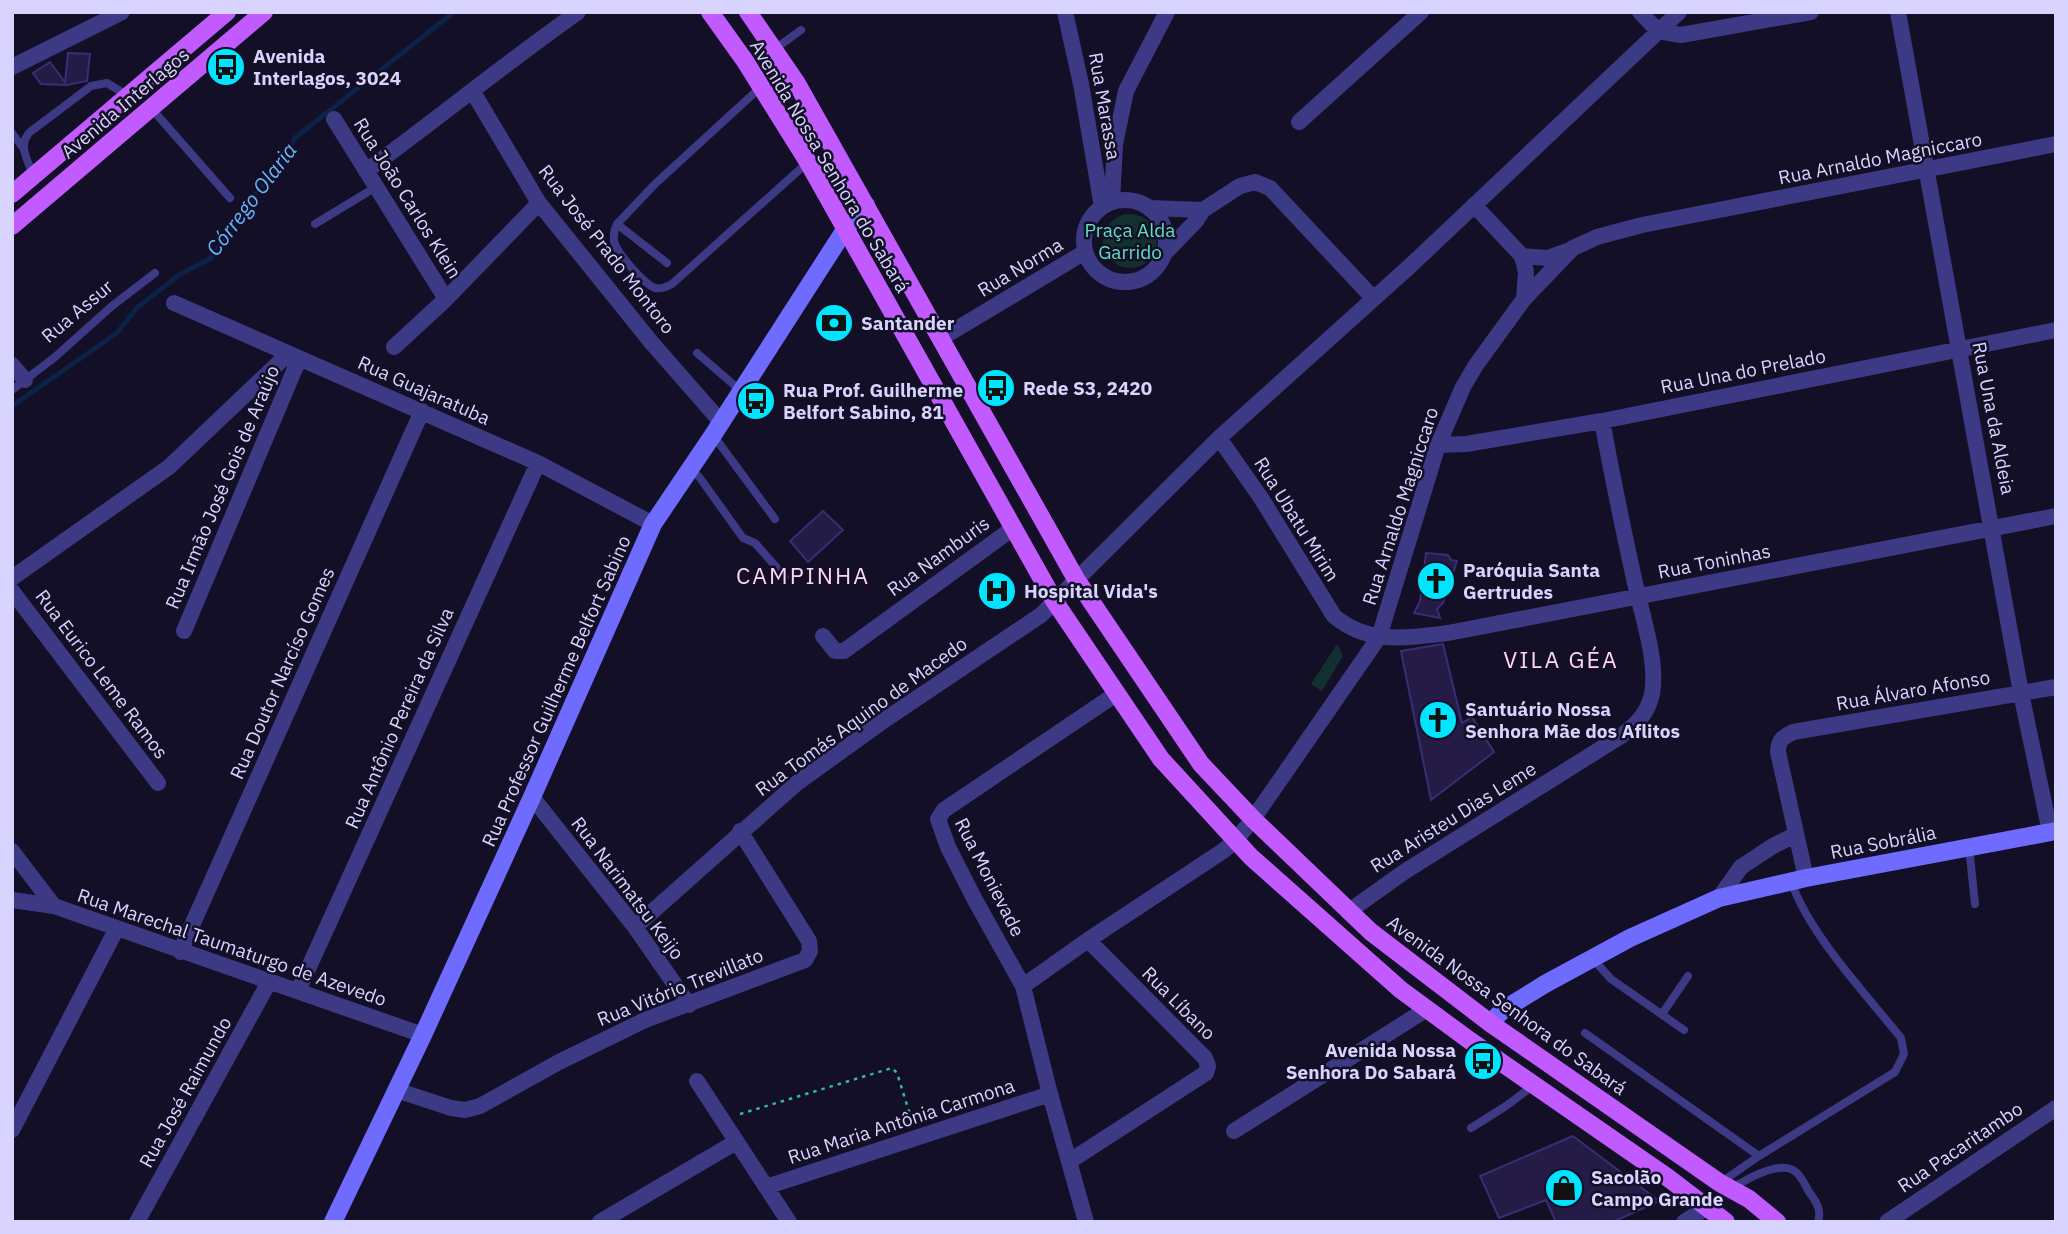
<svg xmlns="http://www.w3.org/2000/svg" width="2068" height="1234" font-family="'IBM Plex Sans',sans-serif">
  <rect width="100%" height="100%" fill="#130f26"/>
  <path fill="#12302f" d="M1103 241a27 27 0 1 1 54 0a27 27 0 1 1-54 0Z
    M1337,644l6,12 -21,35 -11,-7z"/>
  <g fill="none" stroke-linecap="round" stroke-linejoin="round">
    <path stroke="#0c2248" stroke-width="5" d="M12,406l105,-73 20,-25 42,-33 32,-17 85,-121 158,-125"/>
  </g>
  <path fill="#241b47" stroke="#3b2d73" stroke-width="2" d="M68,53l22,1 -3,27 -20,4 -26,-1 -8,-11 17,-11 15,20z
    M823,511l20,19 -35,32 -18,-21z
    M1426,553l22,2 3,5 6,1 -14,42 -6,6 3,9 -26,-5 6,-12z
    M1443,644l19,79 10,-6 22,35 -63,48 -30,-149z
    M1573,1136l86,65 -46,21h-57l-10,-22 -47,18 -19,-42z"/>
  <g fill="none" stroke-linecap="round" stroke-linejoin="round">
    <path stroke="#2fb8b0" stroke-width="2.5" stroke-dasharray="3.5 5" stroke-linecap="butt" d="M740,1114l152,-46 5,5 15,48"/>
    <path stroke="#3d3a85" stroke-width="8" d="M775,49l26,-19
      M762,86l-107,98 -38,40c-3,6 -4,10 -3,17 2,11 30,43 41,47 7,1 11,-1 17,-4l136,-122
      M151,108l79,90
      M12,133l11,15
      M33,175c-5,-15 -16,-30 -3,-43l61,-46 16,-3 21,13
      M315,224l61,-37
      M617,224l50,39
      M697,353l44,38
      M12,390l43,-33 57,-51 43,-33
      M713,435l62,84
      M690,468l10,10 43,60 12,5 30,34
      M1969,847l6,57
      M1592,958l19,21 73,51
      M1662,1014l26,-38
      M1585,1033l174,123
      M1471,1128l35,-22 28,-21
      M1720,1183l39,-27 136,-84 9,-18 -3,-16c-36,-45 -92,-104 -110,-157
      M1732,1188c15,-9 51,-30 65,-15 5,5 9,13 12,19 7,9 13,18 9,30"/>
    <path stroke="#3d3a85" stroke-width="16" d="M1065,12l16,72 21,123
      M1640,12l18,19 23,4 130,-23
      M1898,12l123,681 29,139
      M12,67l110,-55
      M473,92l66,111 112,139 70,80
      M334,119l112,180
      M1299,122l122,-110
      M366,171c71,-52 140,-108 212,-159
      M1084 241a41 41 0 1 1 82 0a41 41 0 1 1-82 0Z
      M1112,201l3,-57 11,-53 41,-79
      M1474,205l48,51 4,16 -2,27
      M1150,208l53,2
      M1165,253l30,-31 8,-12 37,-24 15,-4 15,6 103,110
      M1522,256l26,2 19,-7
      M174,303l364,160 115,61
      M940,339l145,-87
      M394,347l52,-48 93,-96
      M12,365l13,15
      M1219,438l42,60 73,118c34,29 74,22 114,17l608,-117
      M1438,445l28,-1 136,-23 454,-91
      M12,578l157,-111 119,-113
      M12,591l146,192
      M184,631l115,-272
      M823,636l12,15h9l168,-122
      M532,797l103,130 54,78
      M12,851l42,55 369,129
      M1806,878l-28,-126c0,-12 5,-15 15,-20l263,-45
      M1719,898l22,-31 32,-21 22,-11
      M12,900l42,6
      M1348,912l56,-40 217,-136c15,-11 27,-23 31,-42 6,-33 -10,-78 -17,-111 -12,-54 -23,-108 -33,-162
      M635,927l162,-144 89,-64 155,-104 178,-177 191,-172 269,-254
      M180,952l242,-541
      M1023,986l65,-46 135,-89 12,-10 18,-22 126,-182 59,-192 25,-58 13,-22 48,-66 49,-51 24,-11 45,-12 414,-81
      M298,991l240,-528
      M697,1081l92,141
      M396,1090l55,18 14,2 15,-4 79,-44 86,-42 160,-60 5,-9 -1,-10 -69,-110
      M12,1130l104,-200
      M1234,1131l193,-122
      M1070,1161l136,-88 2,-7 -3,-8 -117,-118
      M766,1187l284,-93
      M137,1222l132,-240
      M600,1222l136,-80
      M1086,1222l-36,-128 -27,-108 -48,-86 -27,-53 -10,-28 6,-9 172,-116
      M1684,1222l24,-15
      M1887,1222l169,-114"/>
    <path stroke="#6f6bff" stroke-width="18" d="M1490,1023l13,-13 42,-26 85,-46 89,-40 87,-20 250,-47
      M333,1222l90,-187 109,-238 121,-273 60,-89 133,-207 20,-23"/>
    <path stroke="#c25bff" stroke-width="18" d="M710,12l35,49 63,101 247,440 106,157 90,98 150,133 68,50 198,137 59,45
      M748,12l48,70 280,497 125,185 52,55 118,113 119,91 230,160 29,16 28,23
      M12,194l215,-182
      M12,226l252,-214"/>
  </g>
  <defs>
    <symbol id="bus-disc" viewBox="-11 -11 22 22"><circle r="9.5" fill="#00e5ff" stroke="#130f26"/><path d="M-5-6H5V4H4V6H2V4H-2V6H-4V4H-5ZM-3.5-4V0h7V-4ZM-3.5 1.2v1.5H-2V1.2ZM2 1.2v1.5H3.5V1.2Z" fill="#111"/></symbol>
    <symbol id="bank-disc" viewBox="-11 -11 22 22"><circle r="9.5" fill="#00e5ff" stroke="#130f26"/><path d="M-6-4H6V4H-6ZM0-2.3a2.3 2.3 0 1 0 0 4.6a2.3 2.3 0 1 0 0-4.6Z" fill="#111"/></symbol>
    <symbol id="church-disc" viewBox="-11 -11 22 22"><circle r="9.5" fill="#00e5ff" stroke="#130f26"/><path d="M-1.2-6h2.4v3.5h3.3v2.4h-3.3V6h-2.4V-.1h-3.3v-2.4h3.3Z" fill="#111"/></symbol>
    <symbol id="hospital-disc" viewBox="-11 -11 22 22"><circle r="9.5" fill="#00e5ff" stroke="#130f26"/><path d="M-5-5h3v3.5h4V-5h3V5h-3V1.5h-4V5h-3Z" fill="#111"/></symbol>
    <symbol id="shop-disc" viewBox="-11 -11 22 22"><circle r="9.5" fill="#00e5ff" stroke="#130f26"/><path d="M-5-2.5h2.3a2.7 3.5 0 0 1 5.4 0H5L5.5 6h-11ZM-1.5-2.5h3a1.5 2.3 0 0 0-3 0Z" fill="#111"/></symbol>
  </defs>
  <g fill-rule="evenodd">
    <use href="#bus-disc" x="204" y="45" width="44" height="44"/>
    <use href="#bank-disc" x="812" y="301" width="44" height="44"/>
    <use href="#bus-disc" x="974" y="366" width="44" height="44"/>
    <use href="#bus-disc" x="734" y="379" width="44" height="44"/>
    <use href="#church-disc" x="1414" y="559" width="44" height="44"/>
    <use href="#hospital-disc" x="975" y="569" width="44" height="44"/>
    <use href="#church-disc" x="1416" y="698" width="44" height="44"/>
    <use href="#bus-disc" x="1461" y="1039" width="44" height="44"/>
    <use href="#shop-disc" x="1542" y="1166" width="44" height="44"/>
  </g>
  <g text-anchor="middle" dominant-baseline="central" stroke-width="5" stroke-linejoin="round" paint-order="stroke">
    <g font-size="19" font-weight="bold" fill="#d9d4ff" stroke="#130f26" text-anchor="start">
      <text x="253" y="56">Avenida<tspan x="253" dy="22">Interlagos, 3024</tspan></text>
      <text x="861" y="323">Santander</text>
      <text x="1023" y="388">Rede S3, 2420</text>
      <text x="783" y="390">Rua Prof. Guilherme<tspan x="783" dy="22">Belfort Sabino, 81</tspan></text>
      <text x="1463" y="570">Paróquia Santa<tspan x="1463" dy="22">Gertrudes</tspan></text>
      <text x="1024" y="591">Hospital Vida's</text>
      <text x="1465" y="709">Santuário Nossa<tspan x="1465" dy="22">Senhora Mãe dos Aflitos</tspan></text>
      <text x="1456" y="1050" text-anchor="end">Avenida Nossa<tspan x="1456" dy="22">Senhora Do Sabará</tspan></text>
      <text x="1591" y="1177">Sacolão<tspan x="1591" dy="22">Campo Grande</tspan></text>
    </g>
    <g font-size="19" fill="#d9d4ff" stroke="#130f26">
      <text transform="translate(125 103) rotate(-40)">Avenida Interlagos</text>
      <text transform="translate(1105 106) rotate(80)">Rua Marassa</text>
      <text transform="translate(1880 158) rotate(-11)">Rua Arnaldo Magniccaro</text>
      <text transform="translate(830 166) rotate(59)">Avenida Nossa Senhora do Sabará</text>
      <text transform="translate(408 198) rotate(58)">Rua João Carlos Klein</text>
      <text transform="translate(607 249) rotate(52)">Rua José Prado Montoro</text>
      <text transform="translate(1020 267) rotate(-31)">Rua Norma</text>
      <text transform="translate(77 311) rotate(-40)">Rua Assur</text>
      <text transform="translate(1743 371) rotate(-11)">Rua Una do Prelado</text>
      <text transform="translate(424 390) rotate(24)">Rua Guajaratuba</text>
      <text transform="translate(1994 418) rotate(79)">Rua Una da Aldeia</text>
      <text transform="translate(222 487) rotate(-67)">Rua Irmão José Gois de Araújo</text>
      <text transform="translate(1400 506) rotate(-72)">Rua Arnaldo Magniccaro</text>
      <text transform="translate(1297 519) rotate(58)">Rua Ubatu Mirim</text>
      <text transform="translate(938 556) rotate(-36)">Rua Namburis</text>
      <text transform="translate(1714 561) rotate(-11)">Rua Toninhas</text>
      <text transform="translate(282 673) rotate(-66)">Rua Doutor Narcíso Gomes</text>
      <text transform="translate(102 674) rotate(53)">Rua Eurico Leme Ramos</text>
      <text transform="translate(1913 690) rotate(-10)">Rua Álvaro Afonso</text>
      <text transform="translate(556 691) rotate(-66)">Rua Professor Guilherme Belfort Sabino</text>
      <text transform="translate(861 716) rotate(-36)">Rua Tomás Aquino de Macedo</text>
      <text transform="translate(399 718) rotate(-66)">Rua Antônio Pereira da Silva</text>
      <text transform="translate(1453 817) rotate(-32)">Rua Aristeu Dias Leme</text>
      <text transform="translate(1883 842) rotate(-11)">Rua Sobrália</text>
      <text transform="translate(990 877) rotate(63)">Rua Monievade</text>
      <text transform="translate(628 888) rotate(53)">Rua Narimatsu Keijo</text>
      <text transform="translate(232 947) rotate(19)">Rua Marechal Taumaturgo de Azevedo</text>
      <text transform="translate(680 987) rotate(-22)">Rua Vitório Trevillato</text>
      <text transform="translate(1179 1003) rotate(45)">Rua Líbano</text>
      <text transform="translate(1507 1005) rotate(36)">Avenida Nossa Senhora do Sabará</text>
      <text transform="translate(185 1092) rotate(-61)">Rua José Raimundo</text>
      <text transform="translate(901 1121) rotate(-18)">Rua Maria Antônia Carmona</text>
      <text transform="translate(1960 1147) rotate(-34)">Rua Pacaritambo</text>
    </g>
    <g font-size="19" fill="#5fe0c0" stroke="#130f26">
      <text x="1130" y="230">Praça Alda<tspan x="1130" dy="22">Garrido</tspan></text>
    </g>
    <g font-size="21" font-style="italic" fill="#62b6ff" stroke="#130f26">
      <text transform="translate(251 199) rotate(-53)">Córrego Olaria</text>
    </g>
    <g font-size="23" letter-spacing="2" fill="#ffd6f0" stroke="#130f26">
      <text x="803" y="575">CAMPINHA</text>
      <text x="1561" y="659">VILA GÉA</text>
    </g>
  </g>
  <rect width="2068" height="1234" fill="none" stroke="#d9d4ff" stroke-width="28"/>
</svg>
